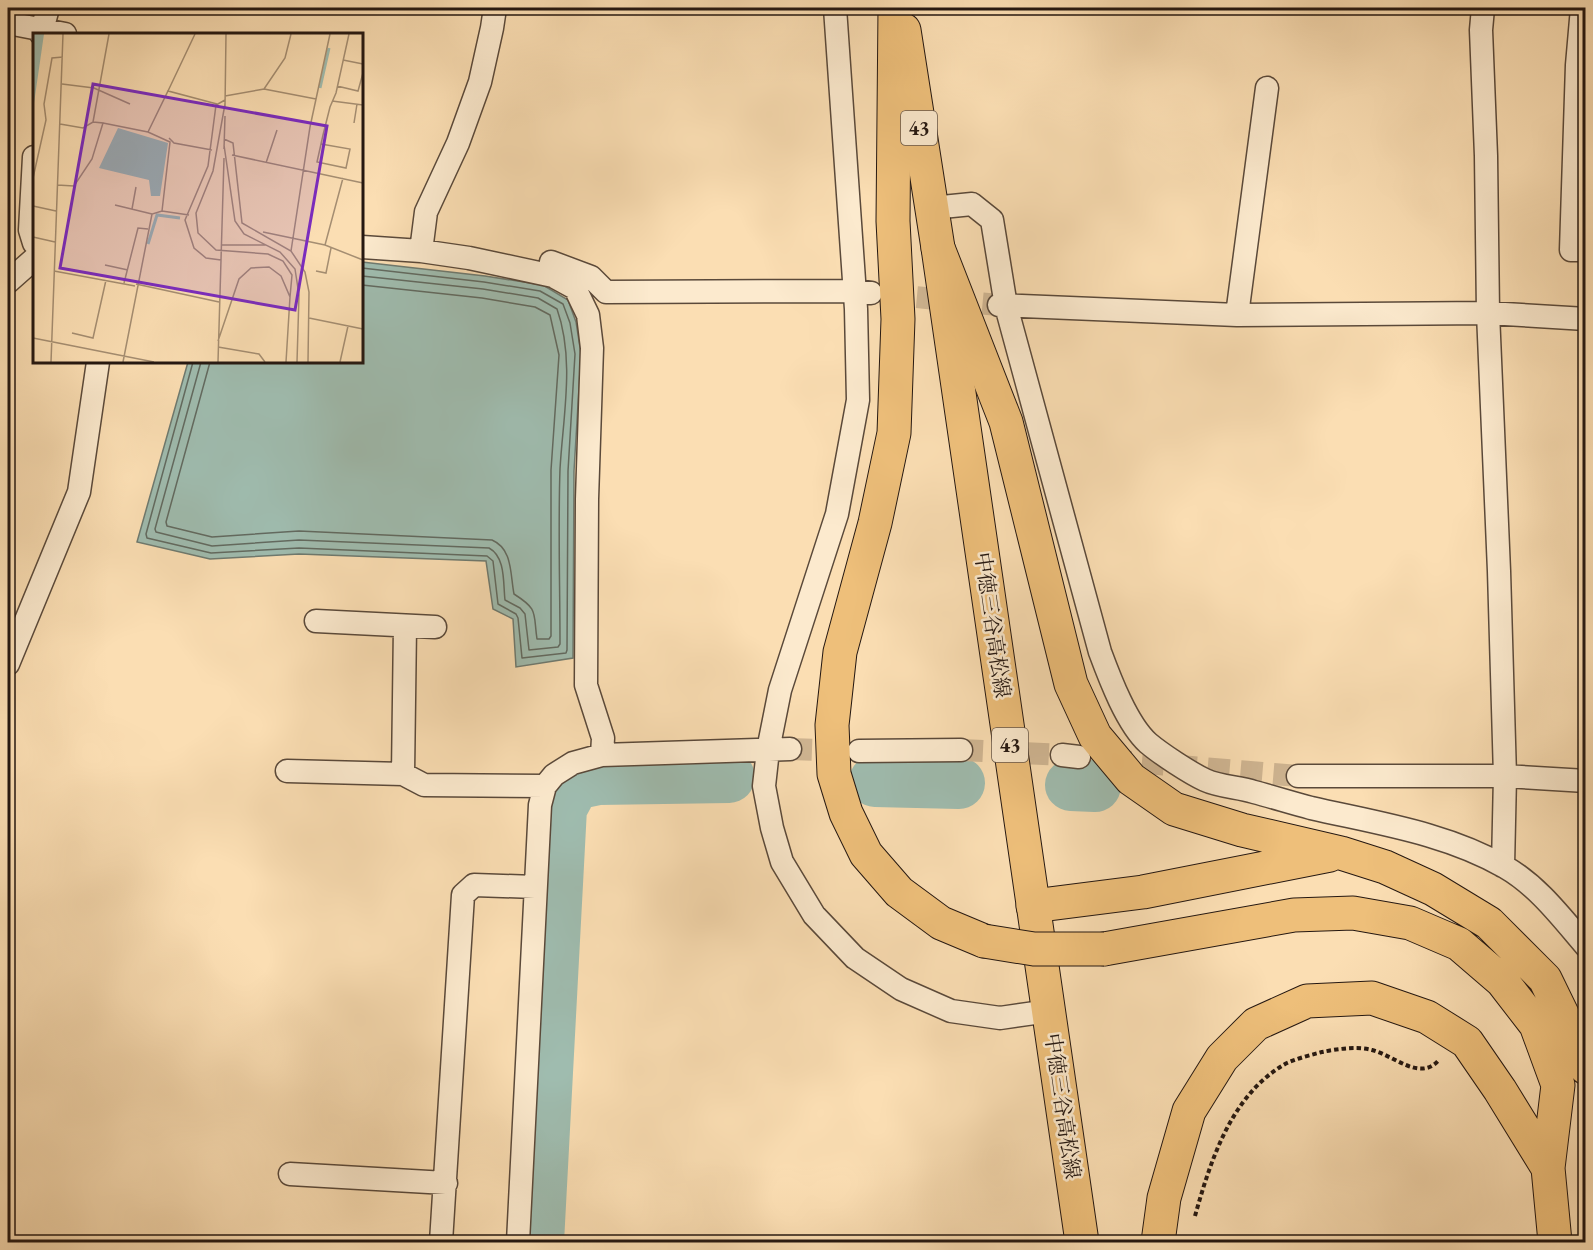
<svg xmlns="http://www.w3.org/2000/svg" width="1593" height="1250" font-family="'EB Garamond','Noto Serif JP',serif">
  <rect width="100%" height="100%" fill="#fbdeb3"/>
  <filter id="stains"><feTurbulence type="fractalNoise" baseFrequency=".00333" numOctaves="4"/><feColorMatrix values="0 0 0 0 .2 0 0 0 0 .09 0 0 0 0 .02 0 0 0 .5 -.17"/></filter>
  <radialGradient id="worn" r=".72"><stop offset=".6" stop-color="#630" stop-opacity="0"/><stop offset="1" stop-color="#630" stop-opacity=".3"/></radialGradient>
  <path fill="#9fbcaf" stroke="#6e7a70" stroke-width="1.5" d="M362,262l123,14 58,9 25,15 8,22 5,32 -7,117 -1,187 -57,9 -3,-48 -20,-10 -7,-48 -187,-7 -89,5 -73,-17 51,-180h174z"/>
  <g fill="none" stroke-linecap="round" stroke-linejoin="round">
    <path stroke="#626a60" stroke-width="1.5" d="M193,362l-47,172 1,4 64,15 88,-5 188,8 6,5 5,43 18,10 2,4 4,40 44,-5 1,-3 1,-179 7,-117 -5,-31 -7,-19 -23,-13 -56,-9 -122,-14
      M201,362l-46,167 1,3 56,14 87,-6 190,8c17,9 14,36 16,52l15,8 5,6 4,36 29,-3 2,-3c0,-58 -2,-117 0,-175 3,-53 15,-109 -3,-160l-19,-11 -55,-9 -121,-13
      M210,362l-44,160 1,4 45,11 87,-6 193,9c21,9 18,34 22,54 25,16 19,18 23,45h12l2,-3v-166l8,-115 -9,-40 -15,-8 -53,-9 -120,-13"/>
    <path stroke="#9fbcaf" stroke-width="52" d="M875,781l84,2
      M1071,785l24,1
      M538,1242l23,-434 13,-24 24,-5 131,-2"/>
    <path stroke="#d0b693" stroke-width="22" stroke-dasharray="22 11" stroke-linecap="butt" d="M884,294l115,11
      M790,749l56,2
      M961,750l101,5
      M1109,760l189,16"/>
    <defs>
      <path id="minor" d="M835,8l21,301 2,91 -21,114 -57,176 -12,60 -4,36 8,42 10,34 32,53 41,43 46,31 50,22 49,7 49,-7
        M1483,8l-2,22 5,126 2,157 11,258 6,205 -2,90
        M1582,8l-5,57 -6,185h15
        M8,23l57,11
        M41,34l7,-26
        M34,157l-4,73 4,13
        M932,208l40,-4 20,16 14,86 94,346c10,27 27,72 48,91 13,11 42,30 57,37 15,7 34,7 49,12 19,5 38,11 57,16 65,15 135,25 194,59 33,19 56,50 81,79
        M362,247l59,4 48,7 84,18 22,12 13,27 4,33 -5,151 -1,186 17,53 -1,17
        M421,251l5,-39 32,-69 22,-61 12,-54 3,-20
        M551,262l40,15 15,15 249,-1 16,2
        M8,282l26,-23
        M999,305l238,10 251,-2 98,6
        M1237,315l30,-227
        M316,621l119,6
        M8,664l71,-172 19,-130
        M859,751l102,-1
        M1062,755l17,2
        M287,771l116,3 21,11 121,1
        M403,774l2,-148
        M1298,776h207l81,5
        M290,1174l156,9
        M441,1242l22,-347 11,-10 61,2
        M518,1242l22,-437 5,-19 9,-11 19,-12 29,-8 188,-6"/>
      <path id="primary" d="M904,30l34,218 144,994"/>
      <path id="motorway" d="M895,8l-2,213 5,98 -4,114 -19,90 -35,129 -8,73 2,49 12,39 20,41 33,38 42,31 43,18
        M938,248l68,174 65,262 24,52 36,43 43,30 68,21 99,23 44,14 48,22 56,34 56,56 38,78 3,11
        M1033,906l110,-14 187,-37
        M1104,949l190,-34 59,-2 57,10 49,21 43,37 34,44 22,60 -10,83
        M1158,1242l6,-44 25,-87 33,-53 34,-34 51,-23 65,-3 55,19 40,25 33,48 48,78 7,74"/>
    </defs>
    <use href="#minor" stroke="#5a493a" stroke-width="25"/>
    <use href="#primary" stroke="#241711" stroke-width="35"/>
    <use href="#motorway" stroke="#241711" stroke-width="35"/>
    <path stroke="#241711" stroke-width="4" stroke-dasharray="4.5 3" stroke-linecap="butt" d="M1195,1216c16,-57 37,-123 92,-153 11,-5 24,-8 35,-11 15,-3 35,-6 50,-2 23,6 47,31 66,11"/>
    <use href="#minor" stroke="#fceace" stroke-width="22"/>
    <use href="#primary" stroke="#eebf7a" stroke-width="33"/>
    <use href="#motorway" stroke="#eebf7a" stroke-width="33"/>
    <defs>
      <path id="motorway-bridge" d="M984,941l50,8h70"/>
    </defs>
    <use href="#motorway-bridge" stroke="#241711" stroke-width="35" stroke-linecap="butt"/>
    <use href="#motorway-bridge" stroke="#eebf7a" stroke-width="33"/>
  </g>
  <g text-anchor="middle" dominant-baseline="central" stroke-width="5" stroke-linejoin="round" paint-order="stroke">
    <g fill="#fceace" stroke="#65564a" stroke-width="1.5">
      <rect x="901" y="111" width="36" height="34" rx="4.5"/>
      <rect x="992" y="728" width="36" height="34" rx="4.5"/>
    </g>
    <g font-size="20" font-weight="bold" fill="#241711">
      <text x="919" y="128">43</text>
      <text x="1010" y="745">43</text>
    </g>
    <g font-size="21" fill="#241711" stroke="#fceace">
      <text transform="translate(993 625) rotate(82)">中徳三谷高松線</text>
      <text transform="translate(1063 1106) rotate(82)">中徳三谷高松線</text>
    </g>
  </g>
  <g transform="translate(33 33)">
    <rect width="330" height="330" fill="#fbdeb3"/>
    <path d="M0,1h11l-11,76zM85,95l50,15 -8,53h-9l-2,-16 -50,-12z" fill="#9fbcaf"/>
    <path fill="none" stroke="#9fbcaf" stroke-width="3" d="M287,55l9,-40M115,211l9,-29 23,3"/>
    <path fill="none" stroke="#a58e72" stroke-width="1.5" d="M310,27l20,4M29,51l32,4 36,16M304,53l21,5 5,-18M231,56l52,10M135,58l27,-57M192,63l39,-7 21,-31 6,-24M299,68l31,4M192,71l-12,67 -17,42 2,20 18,17 52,4 15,7 9,14 -2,22M192,74l1,-73M60,89l16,-88M70,90l45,9 22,10 -8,69M321,90l3,-19M115,99l20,-41 49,13M136,105l5,5 38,7M191,106l9,4 9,80 49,28 14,21 4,20 -1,70M288,111l29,5 -4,19 -29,-6 6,-27 7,-28 6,-14 13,-59M191,112l11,76 9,13 36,18 15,17 4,26 -2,67M191,116l1,-33M199,122l131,28M233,130l11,-33M0,145l13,-58 -2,-16 8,-46 11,-1M24,152l17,1 18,-27 11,-36 -10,-1 -10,6 -23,-4M82,172l37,9M0,173l23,5M99,176l4,-22M230,199l62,13 38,15M0,204l22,5M188,212h44M292,212l18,-67M258,218l19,-124 20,-93M188,227l-15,-2 -12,-10 -9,-28 23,-54 8,-61 9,-5M72,232l23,5M21,238l81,15M283,238l10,2 5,-25M91,250l14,-55 10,1M103,251l83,18M276,285l54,11M39,300l21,5 13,-58M0,305l121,24M185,308l21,-62 12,-11 18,-1 12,9 9,21 -4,65M185,314l41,7 6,8M18,329l12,-328M90,329l29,-148 10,-3 27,4M185,329l6,-204M307,329l8,-36"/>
    <path fill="#7b2cbf" fill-opacity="0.15" stroke="#7b2cbf" stroke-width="3" d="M60,51l234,42 -32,184 -235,-42z"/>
    <rect width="330" height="330" fill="none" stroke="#241711" stroke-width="3"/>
  </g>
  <rect width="1593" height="1250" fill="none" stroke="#fbdeb3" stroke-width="30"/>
  <rect x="9" y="9" width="1575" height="1232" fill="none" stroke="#241711" stroke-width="3"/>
  <rect x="15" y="15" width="1563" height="1220" fill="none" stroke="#241711" stroke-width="1.5"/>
  <rect width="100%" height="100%" filter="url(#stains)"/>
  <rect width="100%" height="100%" fill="url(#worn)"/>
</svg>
